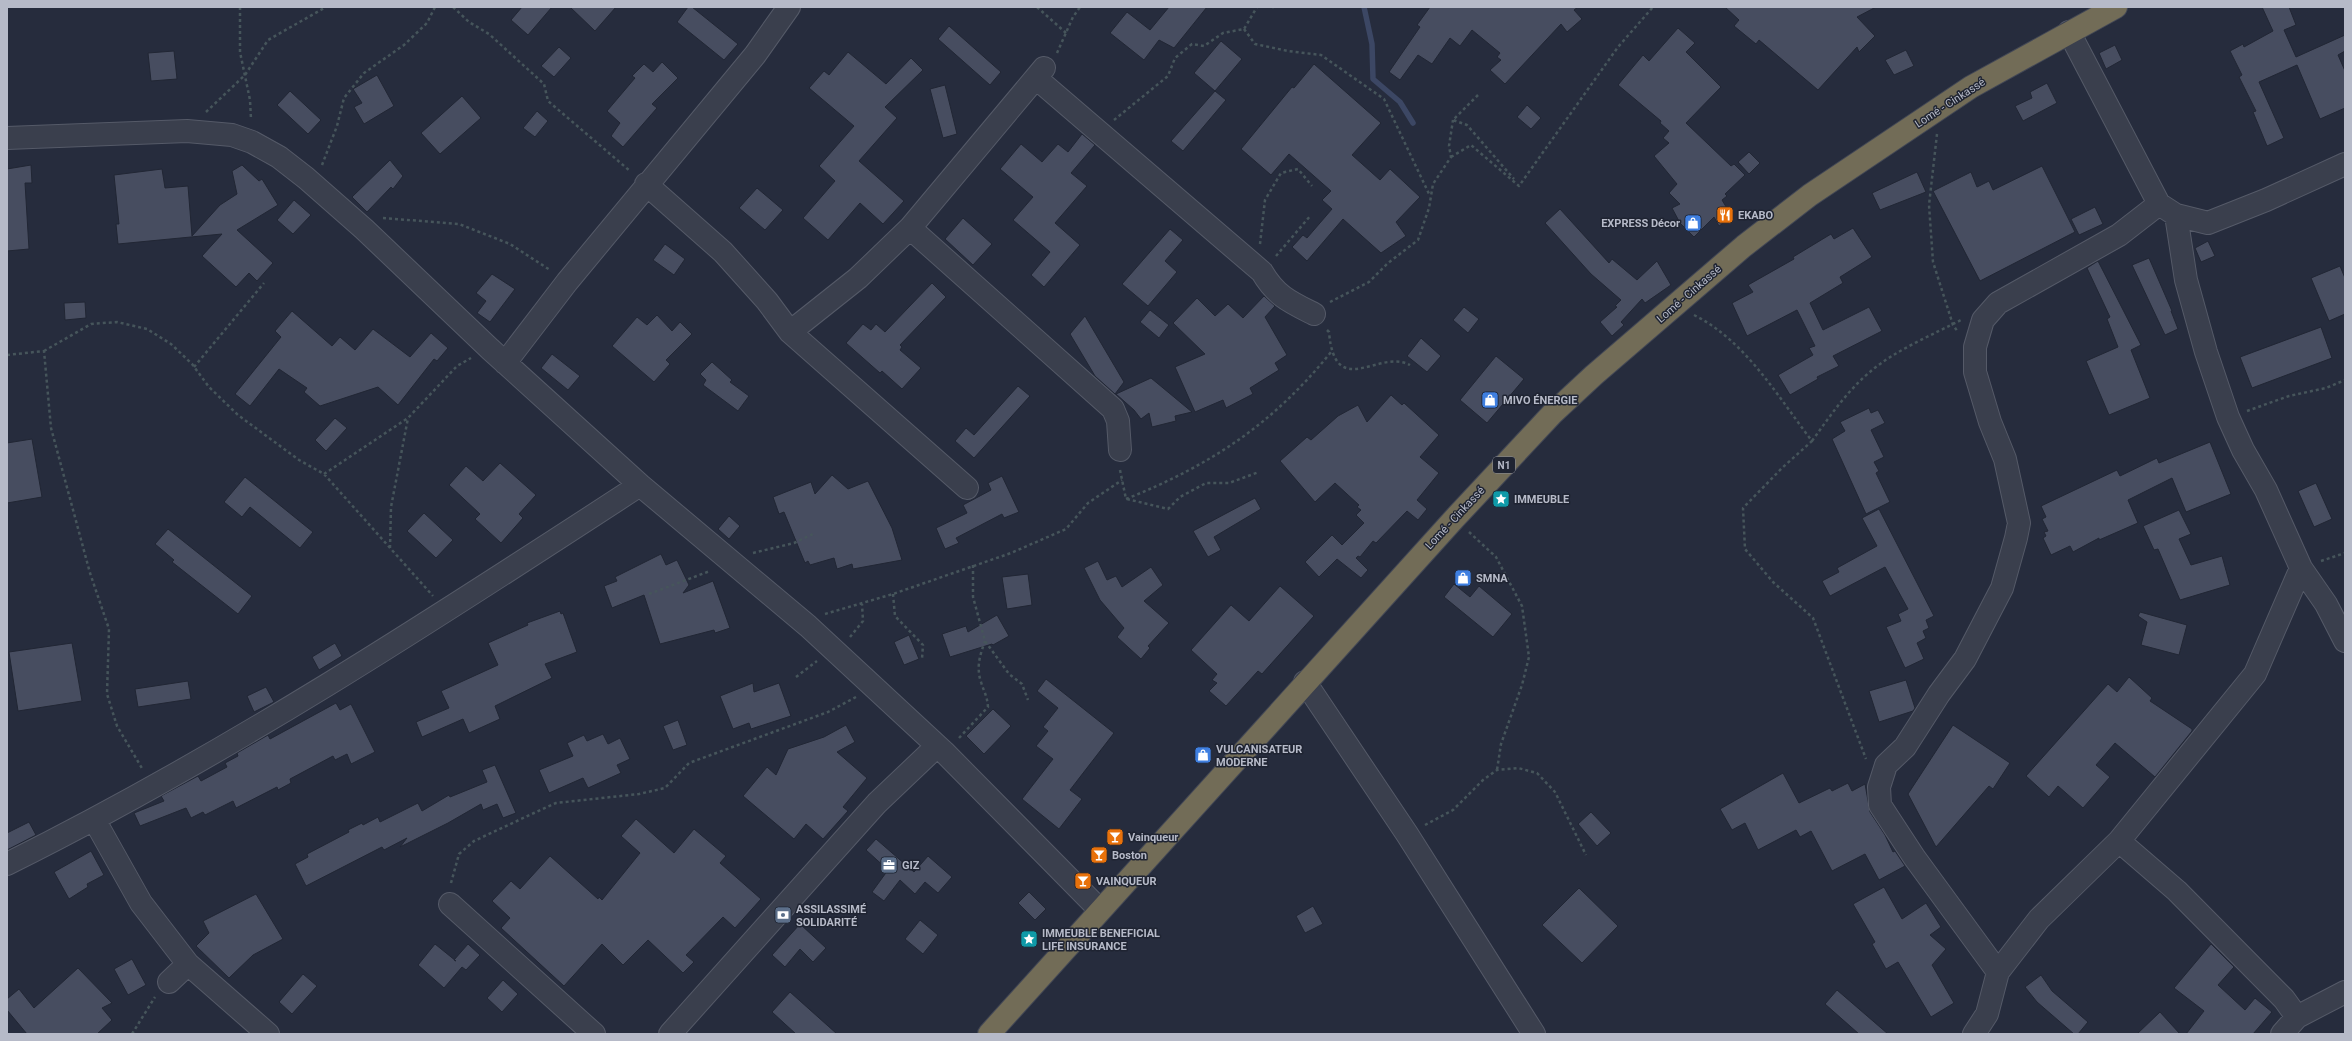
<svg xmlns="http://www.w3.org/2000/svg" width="2352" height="1041" font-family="Roboto,sans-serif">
  <rect width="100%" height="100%" fill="#262c3d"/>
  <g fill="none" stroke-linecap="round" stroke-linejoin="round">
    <path stroke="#3c4764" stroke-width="5.5" d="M1364,7l8,37 1,35 27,23 13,21"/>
  </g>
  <path fill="#474d60" stroke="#212634" d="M522,7h30l-24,28 -17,-15z
    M570,7h46l-21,24z
    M688,7h4l46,37 -14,16 -47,-38z
    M1169,7h38l-33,41 -15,-8 -15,20 -34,-27 17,-21 23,18z
    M1430,7h148l-4,3 8,9 -15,13 -6,-8 -56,60 -15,-14 11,-10 -4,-3 3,-4 -28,-23 -12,16 -10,-8 -18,26 -14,-9 -18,25 -11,-8 31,-45 -3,-2z
    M1725,7h151l-19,10 18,19 -16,16 -2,-5 -39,43 -59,-50 -3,4 -22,-18 5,-6z
    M2262,7h27l7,18 -12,5 12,27 49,-22v16l-7,4 7,16v37l-25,11 -23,-54 -38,17 25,56 -17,8 -14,-34 3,-1 -17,-34 3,-2 -12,-24 13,-7 1,3 29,-16z
    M949,26l52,46 -11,13 -52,-46z
    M1678,28l17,15 -9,9 35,35 -35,36 45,43 3,-2 11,11 -20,19 2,2 -5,4 10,17 -13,9 -5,-9 -20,20 -14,-14 -8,-15 8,-4 -11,-11 8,-9 -23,-28 15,-13 -6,-5 6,-7 -9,-8 1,-2 -43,-36 25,-30 6,6z
    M1221,41l21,18 -27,32 -21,-18z
    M2115,45l7,15 -16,9 -7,-16z
    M559,47l12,11 -17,19 -13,-11z
    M1906,50l8,16 -20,9 -9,-15z
    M174,51l3,28 -26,2 -3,-28z
    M848,52l38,32 25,-26 12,12 -38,37 12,11 -38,43 45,40 -21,23 -23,-21 -32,37 -25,-22 32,-37 -16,-15 35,-40 -45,-38 15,-17 5,4z
    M662,62l16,16 -26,26 5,4 -34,39 -12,-11 9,-13 -13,-12 28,-33 -3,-2 12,-12 9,8z
    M1314,64l67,59 -29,32 28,25 10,-11 30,28 -24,25 10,14 -25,17 -38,-34 -36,42 -15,-14 11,-12 4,3 25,-29 -10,-9 9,-9 -42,-37 -18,21 -30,-26 51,-62 2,1z
    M377,75l17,31 -30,18 -10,-17 8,-4 -9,-14z
    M2047,83l10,20 -34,18 -8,-15 17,-8 -2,-6z
    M945,85l12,49 -14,4 -13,-49z
    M290,91l31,29 -13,14 -31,-29z
    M1215,91l11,9 -43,51 -12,-10z
    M462,96l19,22 -41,36 -19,-21z
    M1527,105l14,13 -10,11 -14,-12z
    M537,111l11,10 -13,16 -12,-9z
    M1082,134l13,11 -24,28 16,13 -32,37 25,22 -36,42 -13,-12 19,-23 -37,-32 20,-23 -33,-28 21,-25 21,18 16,-18 10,8z
    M1749,152l11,11 -11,11 -11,-12z
    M390,160l13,16 -10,13 -2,-2 -24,25 -15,-15z
    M31,165l1,18h-7l4,66 -22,2v-82z
    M242,165l17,16 3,-2 16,26 -41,25 36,33 -16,18 -8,-8 -13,14 -34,-31 20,-22 -104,10 -2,-20h3l-5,-49 48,-6 3,19 23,-2 4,50 28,-31 17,-11 -5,-23z
    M2042,166l33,66 -95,49 -47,-90 38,-19 6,15 12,-6 4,9z
    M1917,172l9,20 -46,18 -8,-17z
    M757,188l26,22 -18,20 -26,-22z
    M294,200l17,15 -18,19 -16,-14z
    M2095,207l8,17 -24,11 -8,-16z
    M1560,209l49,54 3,-4 25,21 20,-19 14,24 -26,18 -3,-4 -21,23 3,3 -12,11 -12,-14 17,-15 -2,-1 6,-6 -30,-26 -46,-51z
    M963,218l29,26 -19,21 -28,-26z
    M1853,228l19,29 -32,20 3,6 -33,20 13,27 46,-23 13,24 -49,25 6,10 -22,11 1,2 -28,16 -12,-20 35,-20 -4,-7 6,-2 -18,-36 -50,26 -15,-33 21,-11 -5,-7 46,-26 -1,-2 38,-23 3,5z
    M1170,229l13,11 -18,21 12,11 -29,34 -26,-22z
    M2208,241l7,15 -14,6 -6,-14z
    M665,244l20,15 -11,16 -21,-15z
    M2149,258l23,53h-1l7,18 -13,6 -33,-70z
    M2098,261l43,84 -10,5 19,48 -41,17 -23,-54 32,-14 -11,-28 3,-2 -23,-49z
    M2340,266l5,12v36l-16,7 -18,-43z
    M492,274l23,15 -25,33 -13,-9 9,-12 -10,-8z
    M932,283l14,14 -46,48 2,2 -2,3 21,18 -19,21 -20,-18 -2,2 -34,-30 17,-19 8,6 5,-6 9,8z
    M1264,296l11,10 -10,11 22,38 -12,8 4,7 -29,18 3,6 -27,14 -3,-8 -28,12 -20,-45 30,-13 -32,-31 24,-25 18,18 13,-12 15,14z
    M85,302l1,16 -21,2 -1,-17z
    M1464,307l15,12 -11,14 -15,-13z
    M1150,310l19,15 -10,13 -19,-16z
    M292,311l40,35 8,-9 15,13 18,-21 37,28 21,-24 17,15 -11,13 -3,-2 -36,46 -20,-18 -58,19 -16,-14 3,-4 -28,-19 -29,37 -15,-12 46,-57 -6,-6z
    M657,315l15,16 8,-9 12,12 -26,26 4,4 -16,18 -42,-36 25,-29 10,8z
    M1085,316l39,66 -9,12 -20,-18 -25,-42z
    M2321,327l11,31 -80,30 -12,-31z
    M1421,338l20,18 -14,16 -20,-16z
    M552,354l28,22 -12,14 -27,-22z
    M1496,356l28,23 -37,44 -27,-23z
    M712,362l20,18 -2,2 19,14 -11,15 -35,-26 3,-5 -6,-6z
    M1151,378l41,34 -17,4 1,5 -24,6 -3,-14 -8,6 -7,-9 -18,-16z
    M1018,386l12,10 -56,62 -19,-17 11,-13 8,7z
    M1391,395l11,10 2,-2 35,32 -19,22 19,16 -22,27 10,9 -9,11 -11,-9 -31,32 -3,-2 -13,16 -2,-1 -2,2 12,12 -7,8 -24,-19 -18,18 -14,-15 27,-27 10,10 22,-22 -8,-8 5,-5 -4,-3 2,-2 -24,-22 -20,19 -35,-41 27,-24 4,3 27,-24 20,-11 9,17z
    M1869,408l2,5 7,-3 7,13 -14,7 13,27 -10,5 5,9 -3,2 14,29 -24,12 -34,-75 13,-8 -5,-9z
    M335,418l12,10 -21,23 -11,-11z
    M32,439l10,58 -35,6v-60z
    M2210,442l21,52 -45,18 -14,-34 -44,22 10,23 -39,17v-2l-26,14 -3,-6 -19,9 -8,-17 3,-2 -2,-4 4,-1 -6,-12 4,-2 -5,-11 76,-36 3,6 37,-18 2,5z
    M500,463l36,32 -17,19 4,4 -22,25 -26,-24 5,-5 -31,-29 17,-19 17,15z
    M832,475l16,14 20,-8 24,47 10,32 -49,9 -1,-5 -15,5 -3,-11 -24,7 -2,-4 -3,2 -21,-51 -5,2 -6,-17 38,-15 4,12z
    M1002,476l17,36 -15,6 -2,-4 -46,24 3,5 -14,6 -9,-21 31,-15 -4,-8 28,-15 -3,-7z
    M245,477l68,55 -13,16 -50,-41 -8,10 -18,-15z
    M2316,483l16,36 -18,8 -16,-36z
    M1255,498l6,11 -47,28 7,13 -13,7 -15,-26z
    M1879,509l55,107 -8,4 3,8 -6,3 3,7 -9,5 7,16 -19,9 -19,-41 15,-6 -3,-7 10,-5 -23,-42 -55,29 -8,-15 17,-9 -2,-4 40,-22 -15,-28z
    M2179,510l12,24 -12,5 12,26 31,-9 8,29 -50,15 -22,-51 -4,1 -11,-24z
    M424,513l29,27 -17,18 -29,-27z
    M729,516l11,10 -11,13 -11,-10z
    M168,529l84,67 -14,18 -66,-52 2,-2 -19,-16z
    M661,554l5,11 11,-5 12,25 -6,8 30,-12 17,47 -15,5 -1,-3 -54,14 -16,-49 -32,13 -8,-22 13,-5 -2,-4z
    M1098,561l9,19 9,-4 6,11 29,-20 12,18 -19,16 25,22 -21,23 2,2 -9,11 -24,-22 7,-9 -24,-28 -16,-32z
    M1028,574l4,31 -25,4 -5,-32z
    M1454,584l16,13 9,-11 33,28 -19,23 -49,-40z
    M1280,586l34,30 -52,58 -4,-3 -32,35 -17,-15 8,-8 -5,-3 5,-6 -26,-24 40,-45 18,16z
    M560,611l1,3 2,-1 14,39 -32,12 7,14 -57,28 5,13 -31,14 -6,-14 -41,18 -6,-15 33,-14 -8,-17 57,-26 -10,-22 40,-18 -1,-2z
    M2140,612l47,13 -8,30 -38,-10 6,-23 -9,-6z
    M997,615l12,21 -16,9 -1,-1 -42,13 -8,-23 24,-8 2,6z
    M909,635l10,24 -15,6 -10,-23z
    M72,643l10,58 -64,10 -9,-59z
    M335,643l7,13 -23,14 -7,-13z
    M2129,677l23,21 -2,3 42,28v2l-37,46 -40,-34 -19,22 14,12 -27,31 -25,-22 -9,11 -23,-21 82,-92 9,8z
    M1046,679l68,54 -44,57 12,9 -23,30 -37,-30 31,-40 -17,-13 12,-15 -5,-4 15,-19 -21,-17z
    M1906,680l9,28 -2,3 -34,11 -10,-31z
    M188,681l3,18 -53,8 -3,-18z
    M753,683l1,9 25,-9 12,33 -40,13 -2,-6 -16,6 -13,-33z
    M266,687l8,15 -20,10 -7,-16z
    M336,703l4,7 11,-6 24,48 -24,12 -4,-10 -12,6 -2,-4 -43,23 1,4 -13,7 -1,-3 -41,21 -3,-7 -28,14 -2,-3 -12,6 -5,-10 -46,18 -6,-13 30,-12 -3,-5 37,-20 3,5 26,-14 -2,-4 13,-7 -1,-3 31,-18 2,4z
    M993,709l18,17 -27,28 -18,-18z
    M678,720l9,25 -14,5 -10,-24z
    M846,725l9,17 -18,10 30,26 -24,29 5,4 -25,28 -17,-15 -12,15 -51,-43 24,-29 9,8 12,-26 36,-12z
    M1953,725l57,38 -17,26 -4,-3 -53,61 -28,-53z
    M603,734l5,10 12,-6 10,21 -13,6 4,8 -33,15 -5,-10 -34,15 -10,-23 34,-14 -6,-13 17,-8 3,6z
    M495,765l21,48 -13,5 -6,-14 -14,6 -2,-6 -33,19 -48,24 7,-9 -23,12 -2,-3 -76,39 -11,-22 13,-7 -1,-3 42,-22 -1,-2 14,-7 1,2 15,-8 2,5 38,-19 4,8 27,-16 1,2 37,-15 -5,-12z
    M1783,773l16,30 31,-15 2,3 16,-8 4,8 13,-7 5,28 15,23 8,17 2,-1 10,15 -26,14 -14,-26 -33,17 -21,-40 -11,6 -4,-7 -38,20 -13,-27 -13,7 -12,-21z
    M1591,812l20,21 -14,13 -19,-22z
    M636,819l38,34 20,-24 32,27 -6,7 41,36 -26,29 -12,-11 -37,38 8,7 -11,11 -35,-33 -25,25 -21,-21 -38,42 -63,-58 9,-10 -18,-17 19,-20 9,8 30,-33 48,43 1,-2 3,3 38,-47 -19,-17z
    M29,822l7,13 -29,15v-17z
    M876,839l38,33 14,-16 24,21 -14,16 -13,-11 -10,12 -15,-14 -16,21 -12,-9 16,-22 -22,-20z
    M91,851l13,24 -17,9 1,3 -19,12 -15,-27z
    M1884,887l18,32 24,-16 15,24 -11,8 16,14 -14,16 22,38 -23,14 -33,-55 -12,7 -14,-25 3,-2 -22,-38z
    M1579,888l39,38 -36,37 -40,-38z
    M1029,892l17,17 -11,11 -17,-17z
    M256,894l27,45 -30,16 -24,23 -33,-32 13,-13 -6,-12z
    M1313,906l10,18 -18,9 -9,-17z
    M920,920l18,15 -15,19 -18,-15z
    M800,924l26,24 -13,14 -13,-13 -15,18 -13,-12z
    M435,944l21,17 -2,-1 14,-16 12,11 -14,15 -4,-3 -18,21 -26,-23z
    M2211,944l23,23 -16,18 27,25 10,-12 17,14 -19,22h-67l18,-23 -30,-23z
    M132,959l14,26 -18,10 -14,-26z
    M78,968l34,35 -10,5 10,12 -15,14h-70l-20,-24v-11l12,-10 15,19z
    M303,974l14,12 -25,28 -13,-12z
    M2041,975l11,16 36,31 -10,12h-4l-37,-32 -12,-15z
    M503,980l15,14 -16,18 -15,-14z
    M1837,990l51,44h-29l-34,-30z
    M790,992l47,42h-41l-11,-10 -13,-12z
    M2160,1012l20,22h-43z"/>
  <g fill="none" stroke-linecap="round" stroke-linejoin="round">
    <defs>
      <path id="minor" d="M2069,32l90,172 17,11 10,65 20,72 22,65 15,33 23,40 35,78 25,36 19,37
        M1036,78l226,194c14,24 28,30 52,42
        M7,138l180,-7 45,4 20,7 27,15 27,21 58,51 126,120 150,136 168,141 136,126 156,158
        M646,184l77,68 44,49 23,31 177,156
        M2176,215l32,8 58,-23 79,-36
        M910,228l203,181 5,12 2,29
        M790,332l68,-54 52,-50 134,-160
        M505,363l62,-81 188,-227 34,-48
        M1305,682l102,152 127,200
        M95,821l46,82 47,61 80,70
        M2119,841l58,50 107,108 13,18
        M7,864c221,-110 426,-244 633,-379
        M450,904l144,130
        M1998,972l-84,-115 -34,-52 -1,-18 7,-22 19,-18 34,-53 26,-35 37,-71 14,-50 3,-15 -14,-64 -15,-37 -15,-50v-25l8,-27 15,-17 121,-68 40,-31
        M169,982l19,-18
        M670,1034l207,-231 60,-57
        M1974,1034l13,-20 11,-42 41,-53 80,-78 136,-167 46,-106
        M2282,1034l15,-17 48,-25"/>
      <path id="highway" d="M989,1034l465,-515 98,-105 42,-39 150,-129 66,-51 161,-108 145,-80"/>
    </defs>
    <use href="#minor" stroke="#555a68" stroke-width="24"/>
    <use href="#highway" stroke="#424755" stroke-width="24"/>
    <path stroke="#46555b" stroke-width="2.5" stroke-dasharray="3 3" stroke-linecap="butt" d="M240,7v45l10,48 1,19
      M453,7l16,15 20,12 55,50 4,17 82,70
      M1037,7l29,26
      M1272,7h2
      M1244,29l11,15 33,7 33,4 63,44 46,97
      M1057,53l16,-36 7,-10
      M1478,95l-25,25 14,5 47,54
      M206,112l39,-37 23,-35 58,-33
      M1114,120l54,-44 7,-18 17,-14 12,2 19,-13 21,-4 13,-22
      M1937,134l-8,71 4,57 20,63 5,7
      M1451,157l20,-12 48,41 99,-139 35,-40
      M322,165l15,-39 7,-28 20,-25 40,-28 23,-22 8,-16
      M383,218l76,6 51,20 40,26
      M1260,244l5,-44 16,-27 17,-4 14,17
      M1276,256l35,-41
      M1330,302l39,-20 19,-19 30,-23 11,-32 4,-24 18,-27 -2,-11 4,-26
      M1694,315c52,26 84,82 118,126l-30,27 -39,40 2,41 28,33 40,36 53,141
      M1327,330l2,2c6,70 50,16 81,33
      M44,351l47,-27 26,-2 30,7 24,15 21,20 17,23 29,28 61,45 25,14 109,122
      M7,355l37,-4 7,77 39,145 19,56 -2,65 10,32 26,44
      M194,367l70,-84
      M2247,411l42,-15 37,-8 19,-8
      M1812,441c18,-25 35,-50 59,-70 23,-20 63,-37 90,-51
      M1120,470l6,29
      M324,474l84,-56 49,-52 14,-8
      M1126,499c85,-34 147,-75 205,-147
      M1127,499l41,10 12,-12 26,-14h23l30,-11
      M1469,532l27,25 26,49 7,51 -7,28 -21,59 -4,26
      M390,548l1,-41 17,-89
      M753,553l41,-10 21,-10
      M2321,561l24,-8
      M973,565v32l12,44 24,33 13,10 6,16
      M649,594l61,-23
      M893,594l2,22 28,29 -1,14
      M825,614l68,-20 118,-41 55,-24 22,-26 34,-23
      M850,637l13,-16 -1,-17
      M796,677l21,-16
      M959,738l29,-31c-1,-12 -4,-15 -7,-25 -5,-15 -1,-27 4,-41
      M1425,825l28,-15 30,-30 14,-10 21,-2 19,5 18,19 31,63
      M451,883l8,-29 15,-13 60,-28 22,-10 83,-9 26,-6 24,-25 139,-51 28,-15
      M132,1034l23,-37"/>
    <use href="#minor" stroke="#3a3f4d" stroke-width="22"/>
    <use href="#highway" stroke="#726c57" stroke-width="22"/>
  </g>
  <defs>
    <symbol id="restaurant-square" viewBox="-11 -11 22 22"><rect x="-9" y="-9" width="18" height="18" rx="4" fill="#e8710a" stroke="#1f2432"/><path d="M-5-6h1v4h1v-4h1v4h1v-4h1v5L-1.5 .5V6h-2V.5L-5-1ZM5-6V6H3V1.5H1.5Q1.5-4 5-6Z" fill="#fff"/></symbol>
    <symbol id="shop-square" viewBox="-11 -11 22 22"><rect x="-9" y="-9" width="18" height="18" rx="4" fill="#3f7fe0" stroke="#1f2432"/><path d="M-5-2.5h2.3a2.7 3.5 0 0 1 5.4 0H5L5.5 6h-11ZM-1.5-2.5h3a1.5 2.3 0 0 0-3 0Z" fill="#fff"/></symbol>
    <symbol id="sight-square" viewBox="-11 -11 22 22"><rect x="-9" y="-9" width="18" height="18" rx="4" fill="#0f9aa8" stroke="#1f2432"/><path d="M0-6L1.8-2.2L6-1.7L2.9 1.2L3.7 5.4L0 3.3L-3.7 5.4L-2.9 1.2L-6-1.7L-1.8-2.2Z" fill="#fff"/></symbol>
    <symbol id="bar-square" viewBox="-11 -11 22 22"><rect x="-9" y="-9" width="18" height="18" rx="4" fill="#e8710a" stroke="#1f2432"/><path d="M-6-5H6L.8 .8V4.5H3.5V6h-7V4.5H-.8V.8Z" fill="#fff"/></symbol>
    <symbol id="office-square" viewBox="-11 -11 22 22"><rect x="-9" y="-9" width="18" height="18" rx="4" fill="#5c6f8a" stroke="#1f2432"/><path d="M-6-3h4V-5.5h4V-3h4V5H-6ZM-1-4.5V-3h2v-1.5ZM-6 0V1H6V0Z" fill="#fff"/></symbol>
    <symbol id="bank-square" viewBox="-11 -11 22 22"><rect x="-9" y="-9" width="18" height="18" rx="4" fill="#5c6f8a" stroke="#1f2432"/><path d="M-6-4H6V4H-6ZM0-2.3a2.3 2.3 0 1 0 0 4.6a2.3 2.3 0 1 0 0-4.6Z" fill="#fff"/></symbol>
  </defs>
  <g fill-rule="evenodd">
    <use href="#restaurant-square" x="1715" y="205" width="20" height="20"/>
    <use href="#shop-square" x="1683" y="213" width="20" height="20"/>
    <use href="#shop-square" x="1480" y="390" width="20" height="20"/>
    <use href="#sight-square" x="1491" y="489" width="20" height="20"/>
    <use href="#shop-square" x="1453" y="568" width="20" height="20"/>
    <use href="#shop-square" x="1193" y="745" width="20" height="20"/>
    <use href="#bar-square" x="1105" y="827" width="20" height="20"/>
    <use href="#bar-square" x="1089" y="845" width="20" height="20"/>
    <use href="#office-square" x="879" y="855" width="20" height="20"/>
    <use href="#bar-square" x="1073" y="871" width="20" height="20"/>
    <use href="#bank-square" x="773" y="905" width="20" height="20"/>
    <use href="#sight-square" x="1019" y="929" width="20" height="20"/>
  </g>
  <g text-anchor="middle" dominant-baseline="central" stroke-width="3" stroke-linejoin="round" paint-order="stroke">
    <rect fill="#1f2432" stroke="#898d9b" stroke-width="1" x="1493" y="457" width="22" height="16" rx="3"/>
    <g font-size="10" font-weight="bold" fill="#b6bac8">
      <text x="1504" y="465">N1</text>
    </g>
    <g font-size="11" fill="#b6bac8" stroke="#1f2432">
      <text transform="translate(1950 103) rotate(-33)">Lomé - Cinkassé</text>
      <text transform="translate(1689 294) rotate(-41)">Lomé - Cinkassé</text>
      <text transform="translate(1455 518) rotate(-47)">Lomé - Cinkassé</text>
    </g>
    <g font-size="11" font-weight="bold" fill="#b6bac8" stroke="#1f2432" text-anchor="start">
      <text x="1738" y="215">EKABO</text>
      <text x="1680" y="223" text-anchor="end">EXPRESS Décor</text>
      <text x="1503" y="400">MIVO ÉNERGIE</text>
      <text x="1514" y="499">IMMEUBLE</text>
      <text x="1476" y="578">SMNA</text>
      <text x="1216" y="749">VULCANISATEUR<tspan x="1216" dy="13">MODERNE</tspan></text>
      <text x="1128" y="837">Vainqueur</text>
      <text x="1112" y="855">Boston</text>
      <text x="902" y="865">GIZ</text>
      <text x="1096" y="881">VAINQUEUR</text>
      <text x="796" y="909">ASSILASSIMÉ<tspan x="796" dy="13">SOLIDARITÉ</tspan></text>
      <text x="1042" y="933">IMMEUBLE BENEFICIAL<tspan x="1042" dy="13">LIFE INSURANCE</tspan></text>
    </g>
  </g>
  <rect width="2352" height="1041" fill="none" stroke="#b6bac8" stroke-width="16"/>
</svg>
